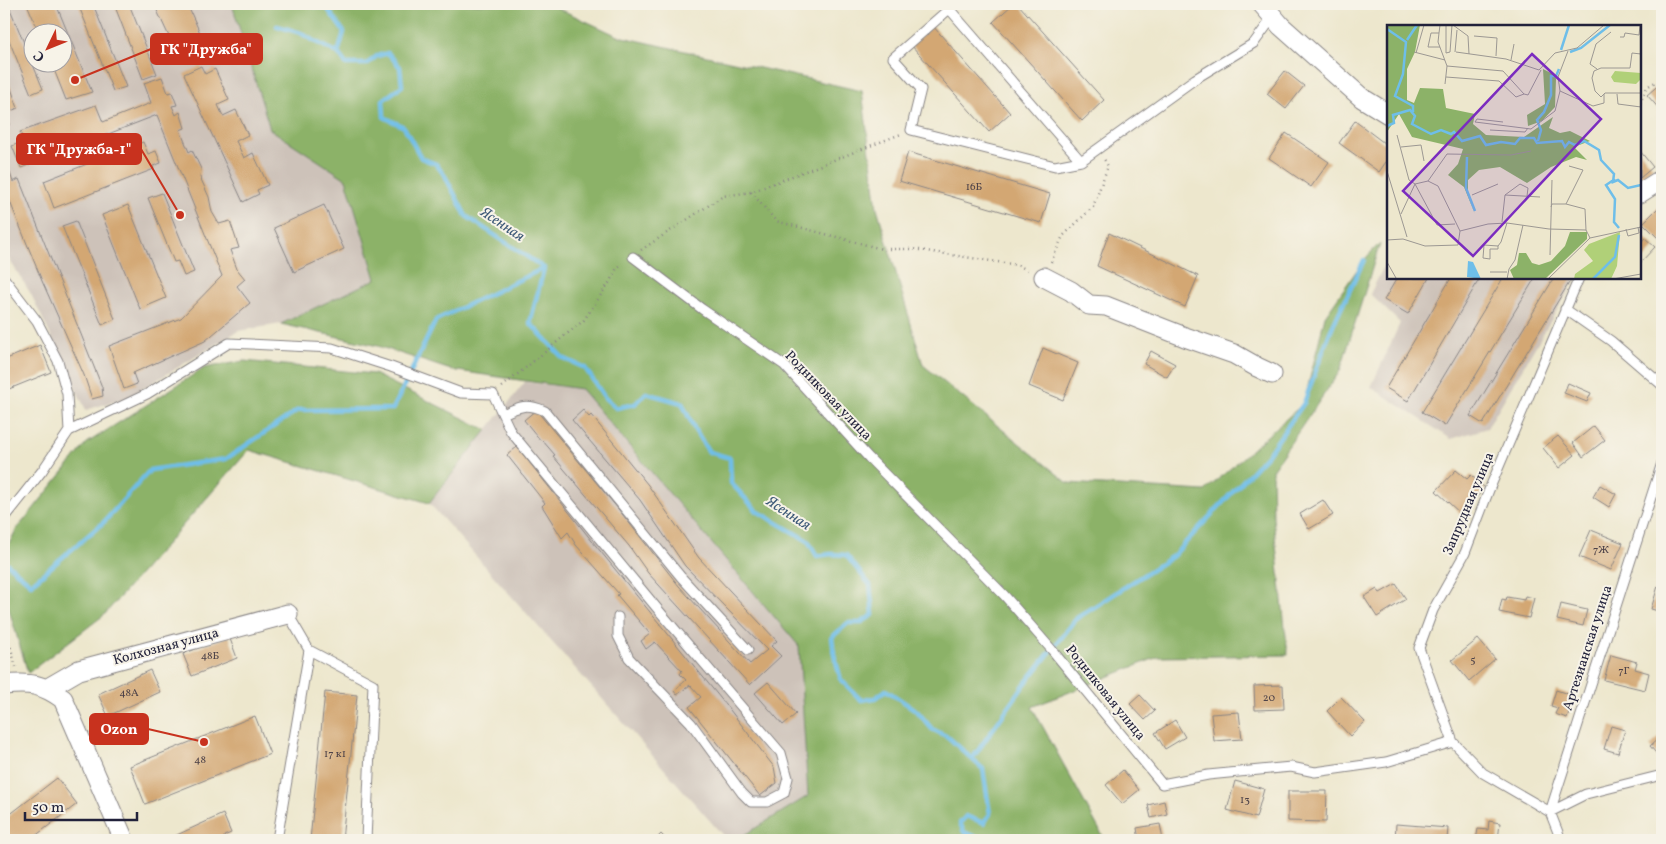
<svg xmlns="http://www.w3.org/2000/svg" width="1666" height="844" font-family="Vollkorn,serif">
  <rect width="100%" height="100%" fill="#f7f3e8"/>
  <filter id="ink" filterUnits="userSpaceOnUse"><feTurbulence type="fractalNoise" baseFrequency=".02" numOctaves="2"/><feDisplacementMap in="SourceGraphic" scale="10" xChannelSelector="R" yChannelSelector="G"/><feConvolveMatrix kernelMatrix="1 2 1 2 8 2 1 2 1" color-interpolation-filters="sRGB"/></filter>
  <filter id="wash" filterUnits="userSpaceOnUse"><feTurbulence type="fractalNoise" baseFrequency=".0096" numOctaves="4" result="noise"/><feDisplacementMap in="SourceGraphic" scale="20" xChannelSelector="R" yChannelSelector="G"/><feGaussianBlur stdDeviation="1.12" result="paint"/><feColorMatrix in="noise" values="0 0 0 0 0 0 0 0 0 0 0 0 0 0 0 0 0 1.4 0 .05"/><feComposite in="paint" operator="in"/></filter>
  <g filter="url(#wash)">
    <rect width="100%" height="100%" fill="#ede7cd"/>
    <path fill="#cdc2b9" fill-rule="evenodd" d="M4,4h228l38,125 76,50 30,100 -95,45 -43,7 -109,66 -43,13 -55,-116 -27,-43zM32,32h30v30h-30z
      M1388,258v20h188l-89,150 -36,11 -80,-52 29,-64 -30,-29z
      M525,382l56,7 218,257 9,151 -72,43h-9l-298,-337z"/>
    <path fill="#8cb268" stroke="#576a52" d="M232,4h317l69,32 244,55 15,117 46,157 145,118 137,8 99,-88 21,-87 39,-56 16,-17 -40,128 -68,99 1,48 15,137 -130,2 -126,50 73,133h-369l72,-44 -9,-150 -218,-257 -130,-19 -73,-24 -97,-22 95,-45 -30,-100 -76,-50z
      M244,361l130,13 113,56 -58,73 -180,-53 -145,165 -76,58 -24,-80v-39l12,-24 71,-87 117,-75z"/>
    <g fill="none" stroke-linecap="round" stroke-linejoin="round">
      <path stroke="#6ebee9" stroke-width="4.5" d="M301,4l26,4 17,24 -6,21 8,11h21l10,-8 11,-3 12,14 2,19 -19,14 1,17 20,10 17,31 15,6 9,12 21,40 78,52 -14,55 33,35 22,10 20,30 11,10 19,-4 11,-11 36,10 14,29 13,20 21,6 1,25 26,28 51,30 9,15 14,-2 15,1 24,30 3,30 -13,8h-12l-16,14 2,17 7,26 20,20 14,-2 11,-8 31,21 15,18 16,8 35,32 7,45 -6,9 -18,-7 -6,7 4,9 16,7v1
        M277,26l24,7 11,7 26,13
        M4,561l27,23 73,-62 46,-52 76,-11 72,-49 95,-1 43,-89 108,-52
        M972,759l52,-74 53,-67 96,-62 95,-102 36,-51 26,-71 34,-72"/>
    </g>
    <g id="blocks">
      <path fill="#d3a773" d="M4,4h4l35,85 -12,5 -27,-66z
        M27,4h29l36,88 -26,8 -15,-38h11v-30h-23z
        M78,4h15l33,83 -13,4z
        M114,4h15l28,70 -14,5z
        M154,4h33l19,42 -27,12z
        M1013,4h5l86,96 -22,21 -89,-99z
        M932,25l78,88 -21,19 -78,-87z
        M201,66l4,8 10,-5 14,31 -11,5 5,11 13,-6 12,25 -12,6 8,17 9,-5 15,32 -11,5 2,4 -16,8 -59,-128z
        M1285,71l19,15 -18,23 -19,-15z
        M162,77l6,16 4,-1 5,13 -5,1 4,9 4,-3 5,16 -5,2 9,22 3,-2 9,19 -1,8 9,20 3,15 7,12 11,-3 9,27 -9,2 7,19 8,10 -8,7 13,17 -45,38 -72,32 4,11 -13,5 -15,-43 72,-28 41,-42 -65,-161 -136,53 -9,-22 12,-5 -4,-9 76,-27 7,17 48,-19 -7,-20z
        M8,80l10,28 -12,5 4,11 -6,3v-46z
        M1662,82v30l-15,-17z
        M1355,121l33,25v13l-9,13 -40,-29z
        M1286,133l43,29 -18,25 -42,-29z
        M143,142l5,12 8,-3 5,12 -8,3 1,3 -100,39 -10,-27z
        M1640,151l13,16 -13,11z
        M908,152l142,42 -9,29 -142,-42z
        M8,167l5,15 6,-3 83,208 1,9 -11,3 -8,-24 -42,-94 -38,-94v-18z
        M162,193l32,79 -10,4 -6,-15 -4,1 -26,-64z
        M128,205l38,93 -26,11 -38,-94z
        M324,205l20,44 -50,23 -20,-44z
        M1659,207l3,3v32l-19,-19z
        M76,221l39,98 -13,6 -40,-99z
        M1109,233l89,43 -13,31 -88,-41z
        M1645,238l10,9 -15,16v-20z
        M1397,278h32l-21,36 -24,-14z
        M1451,278h29l-72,123 -22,-13z
        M1503,278h32l-90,148 -23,-14z
        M1554,278h18l-89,146 -13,-8z
        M40,345l11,27 -47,19v-31z
        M1043,348l35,15 -15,37 -34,-14z
        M1151,351l24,13 -8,13 -23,-13z
        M1568,383l23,10 -4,9 -23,-9z
        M536,410l83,100 60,76 71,78 17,-14 -82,-84 -45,-66 -68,-80 11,-10 6,7 2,-2 57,70 51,73 78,83 -6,5 10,10 -31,29 -102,-112 -19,-27 -76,-90 2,-1 -13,-15 -1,1 -17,-21z
        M1594,426l11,14 -22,17 -10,-14z
        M1558,436l17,19 -16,13 -16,-20z
        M517,447l75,94 138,169 44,57 3,16 -17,13 -71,-89 12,-10 -11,-12 -13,10 -3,-4 12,-11 -6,-6 2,-3 -27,-29 -9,7 -5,-8 9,-7 -33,-39 2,-1 -43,-49 -8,-13 -6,6 -20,-32 3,-3 -38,-48z
        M1456,470l11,9 4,-4 14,13 -24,26 -25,-23z
        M1600,485l16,9 -7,13 -16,-10z
        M1323,500l10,15 -24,14 -9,-15z
        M1591,530l32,13 -12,27 -32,-13z
        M1396,584l10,15 -29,18 -13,-20 13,-8 3,4z
        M1658,586l4,1v25l-11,-3z
        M1525,596l9,2 -5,20 -30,-6 3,-13 4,1 1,-3 17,3z
        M1561,604l26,6 -4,16 -26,-6z
        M229,636l8,22 -45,18 -9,-22z
        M1478,639l17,20 -26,22 -17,-21z
        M1611,655l26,7 -2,7 14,4 -4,17 -41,-10z
        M150,670l10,22 -52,24 -10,-22z
        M768,682l28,32 -13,11 -28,-32z
        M1283,685l1,24 -29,1 -1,-24z
        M1556,690l18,6 -7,22 -12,-4 3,-6 -7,-2z
        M325,692l32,3 -15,145h-32z
        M1140,695l15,16 -10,9 -15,-16z
        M1341,697l24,25 -15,14 -23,-25z
        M1239,712l3,27 -28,2 -3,-27z
        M255,716l15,38 -125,50 -15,-38z
        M1175,720l10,17 -20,12 -10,-16z
        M1611,726l14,4 -7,23 -14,-4z
        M1660,737l2,3v20l-12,-14z
        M1123,770l16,20 -17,14 -16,-19z
        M57,778l20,26 -47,36h-26v-21z
        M1235,781l29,8 -8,29 -29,-8z
        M1288,791h39l-1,31 -38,-1z
        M1164,801l3,13 -16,4 -3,-13z
        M223,814l8,19 -7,3 1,4h-56l-1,-1z
        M1489,821l11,2 -2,17h-22l2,-11 10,1z
        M1160,824l3,16h-24l-2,-12z
        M1396,824l52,4 -1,12h-52z
        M661,834l6,6h-12z"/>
    </g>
  </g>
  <g filter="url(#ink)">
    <use href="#blocks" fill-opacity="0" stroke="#888484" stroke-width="1"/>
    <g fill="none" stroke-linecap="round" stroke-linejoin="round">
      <defs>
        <path id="service" d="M945,4l136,157 114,-82 59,-36 19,-26
          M949,9l-56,49 28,31 -10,41 144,36 26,-5
          M633,257l69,52 82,56 85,93 135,137 48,55 110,134 46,-9 83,-8 24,5 71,-10 67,-20 30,31 67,39 36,-18 76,-19
          M4,278l33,43 21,40 9,33 2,37
          M1565,309l46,32 51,44
          M503,414c17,-8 24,-11 42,-3l136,166 67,73
          M4,519l38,-48 27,-40 78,-37 82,-51 103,5 59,19 70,26 32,1 18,38 150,181 120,140 7,25 -4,15 -17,9h-16l-9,-9 -51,-70 -62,-65 -11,-22v-19
          M309,650l64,34 -7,156
          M1453,742l-34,-94 14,-38 32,-57 24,-63 90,-212
          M277,840l32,-190 -21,-36
          M1561,840l-11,-28 112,-349"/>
        <path id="minor" d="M1262,4l19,22 81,72 26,16
          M1640,193l22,-14
          M1044,277l27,14 18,14 17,1 79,31 49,17 23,13 15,7
          M4,685c26,-3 38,-1 59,14l61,141
          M48,688l31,-18 209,-56"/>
      </defs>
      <use href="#service" stroke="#888484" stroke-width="11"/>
      <use href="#minor" stroke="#888484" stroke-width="21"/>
      <path stroke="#888484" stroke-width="2.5" stroke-dasharray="1 4" stroke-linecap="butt" d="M1640,103l7,-16 15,-9
        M751,192l25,29 106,28h31l104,16 13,6
        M641,250l82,-54 28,-4 150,-58
        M1051,262l12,-26 30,-29 15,-41 -4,-7
        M502,387l82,-67 25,-37 8,-15 6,-4
        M4,623l12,44"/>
      <use href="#service" stroke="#fff" stroke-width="9"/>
      <use href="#minor" stroke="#fff" stroke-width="19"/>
    </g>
  </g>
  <g text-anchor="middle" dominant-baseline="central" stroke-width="4" stroke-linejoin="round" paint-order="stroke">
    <g font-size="11" fill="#4e4349">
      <text x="974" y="187">16Б</text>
      <text x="1601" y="550">7Ж</text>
      <text x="210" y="656">48Б</text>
      <text x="1473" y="660">5</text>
      <text x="1624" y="671">7Г</text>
      <text x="129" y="693">48А</text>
      <text x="1269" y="698">20</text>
      <text x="335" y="754">17 к1</text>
      <text x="200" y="760">48</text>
      <text x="1245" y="800">13</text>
    </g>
    <g font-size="14" fill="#22223b" stroke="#f7f3e8">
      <text transform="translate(828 396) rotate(46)">Родниковая улица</text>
      <text transform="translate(1469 504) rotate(-67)">Запрудная улица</text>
      <text transform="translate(166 647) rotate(-15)">Колхозная улица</text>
      <text transform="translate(1588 648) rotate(-72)">Артезианская улица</text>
      <text transform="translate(1105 693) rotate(51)">Родниковая улица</text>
    </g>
    <g font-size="15" font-style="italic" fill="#3d5978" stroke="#f7f3e8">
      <text transform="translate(502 225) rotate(34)">Ясенная</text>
      <text transform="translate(788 514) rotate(33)">Ясенная</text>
    </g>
  </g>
  <g transform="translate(1387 25)">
    <rect width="254" height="254" fill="#ede7cd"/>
    <path d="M228,46l26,2 -1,7 -4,4 -22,-2 -3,-5zM233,207l-3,34 -6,13h-37l1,-5 18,-13 -9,-11 5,-6z" fill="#b0d078"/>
    <path d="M0,0h33l-5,27 -8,17v31l7,3 6,-15 23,1 3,19 29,6 -2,10 13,11 38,2 29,-20 -4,11 11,5 10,-2 20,10 -16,6 13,13 -11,-3 -25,10 -24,16 -27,-16 -21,3 -11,10v15l7,19 -11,-27 -16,-12 10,-11 5,-15 -51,-12 -13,-23 -12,18zM156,44l12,6 1,4 -1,28 -13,14 -14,5 -1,-11 18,-11zM183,207h17v7l-42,40h-31l-4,-9 7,-5 2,-12h7l6,10 7,2 12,-4 14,-15z" fill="#8cb268"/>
    <path d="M81,236l5,1 8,17 -14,-2z" fill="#6ebee9"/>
    <path fill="none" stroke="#6ebee9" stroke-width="2.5" d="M0,4l19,13 -3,32 -8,22 18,10v6M20,15l10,-15M174,25l8,-25M183,27l11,-4 29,-23M0,101l7,-3 -1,-8 17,-5 5,6 -3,8 19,10 10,-4 10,4 3,-2 8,9 18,-5 6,9 15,-3 14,2 5,-6h14l3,5 25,-2 3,6 4,-5 6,3 9,-4 15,9 2,10 13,14 -1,8 5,-2 10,8 13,-3M151,116l3,-11 -4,-10 7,-8 7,-17v-19h5l3,-7M80,132l-1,31 9,23M228,154l-9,6 9,14 -1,23 5,6M206,254l22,-22 4,-22"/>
    <path fill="none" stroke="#9c9893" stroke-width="1" d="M59,0v28l4,-1 2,-27M66,0l15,11 1,18M52,8l-1,9 9,24 -2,18M87,11l23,2 -1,18M233,12h4l1,-4 14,2 1,-10M53,22h-12l3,-14h8l1,-8M27,27l31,8M68,27l2,-22M69,27l50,7 33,11 16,-17 22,-5 27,-23M29,28l8,-28M254,29l-9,-1 -2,15h-29l-7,3 -2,7 3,13 6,6 4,-4h36M124,35l3,-16M60,41l56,5 21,23 4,1 13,-25M210,44l-7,-5 6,-20 15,-12M59,52l53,4 17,16 8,-3M173,66l33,15 11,-3v-9M230,69l1,10 23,3M116,97l-26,-3 -2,3 56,7 24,-18 5,-20 -2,-14 10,-26M103,105l35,2 3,-4M10,110l12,45 6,4 22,41 18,-1M14,122l20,-2 3,16M0,146l20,66M41,156l10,5 22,45 28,-7 19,-1 42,6 37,1 4,8M85,170l26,-11M118,170l15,-11 8,4 -1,8M179,179l19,5 1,21M164,182l1,-3h14l17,-34 -14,-4M14,189l14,-30 13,-3 19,-27 64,1 20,-4M115,197l3,-27 35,2M239,204l2,7 11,-3 -1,-6M0,215l16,-1 22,7 33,-1 2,-14M111,221v3h-8v10l-7,-1 1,-13 14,1 3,-4 6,-19M163,230l2,-75M0,237l9,16M103,247h17M120,254l2,-10 6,-9 8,-35M161,254l42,-41 51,-11M226,254l28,-5"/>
    <path fill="#7b2cbf" fill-opacity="0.15" stroke="#7b2cbf" stroke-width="2.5" d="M145,29l69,65 -128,137 -70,-65z"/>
    <rect width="254" height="254" fill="none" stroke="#22223b" stroke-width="2.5"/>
  </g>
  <path fill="none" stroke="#c8321e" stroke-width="2" d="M75 80L151 49M180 215L141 149M204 742L148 729"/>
  <g fill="#c8321e" stroke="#f7f3e8" stroke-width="2">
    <circle cx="75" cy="80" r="5"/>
    <circle cx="180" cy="215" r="5"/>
    <circle cx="204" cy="742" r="5"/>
  </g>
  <g fill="#c8321e" stroke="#c8321e" stroke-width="2">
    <rect x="151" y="34" width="111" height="30" rx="5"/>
    <rect x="17" y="134" width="124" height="30" rx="5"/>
    <rect x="90" y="714" width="58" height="30" rx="5"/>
  </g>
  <g font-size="15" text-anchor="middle" font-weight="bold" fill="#fff">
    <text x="206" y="54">ГК "Дружба"</text>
    <text x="79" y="154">ГК "Дружба-1"</text>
    <text x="119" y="734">Ozon</text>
  </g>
  <rect width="1666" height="844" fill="none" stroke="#f7f3e8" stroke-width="20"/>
  <g transform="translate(48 48) rotate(227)"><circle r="24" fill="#f7f3e8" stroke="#a29fa3"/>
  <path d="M0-4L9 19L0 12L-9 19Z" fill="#c8321e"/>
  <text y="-8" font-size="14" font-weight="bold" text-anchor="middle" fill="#22223b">С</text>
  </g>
  <path d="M25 812v8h112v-8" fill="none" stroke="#22223b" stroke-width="2.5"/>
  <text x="32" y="812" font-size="15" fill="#22223b" stroke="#f7f3e8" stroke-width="4" paint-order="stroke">50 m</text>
</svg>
